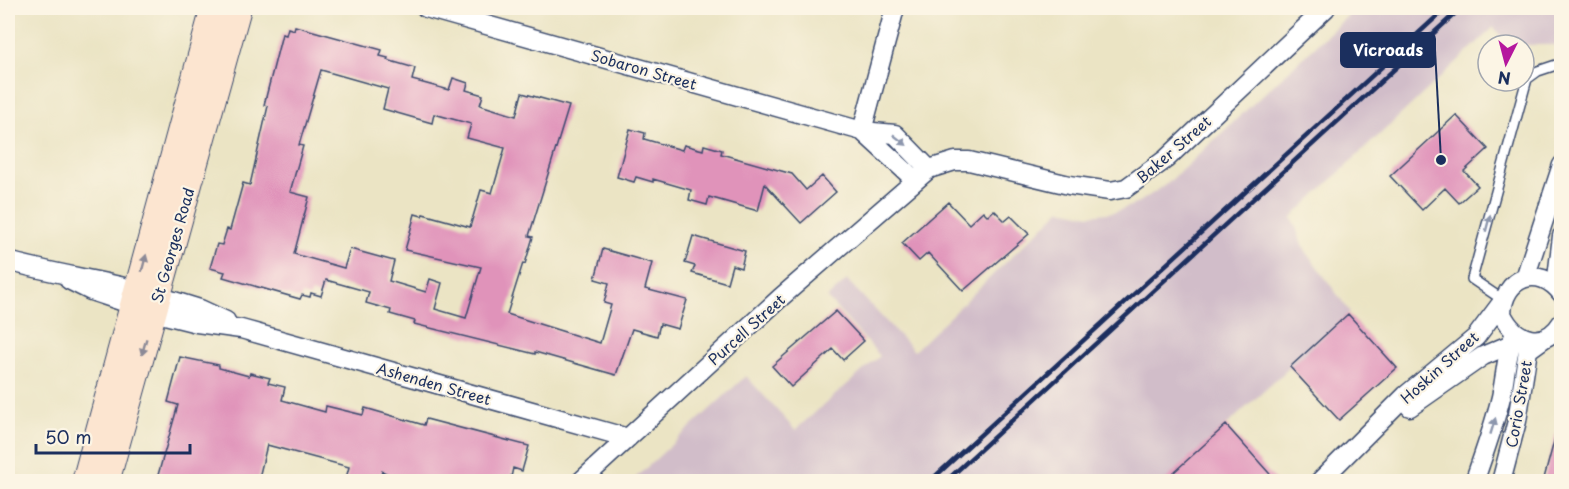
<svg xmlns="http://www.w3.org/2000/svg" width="1569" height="489" font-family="'Playpen Sans',sans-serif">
  <rect width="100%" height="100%" fill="#fcf5e5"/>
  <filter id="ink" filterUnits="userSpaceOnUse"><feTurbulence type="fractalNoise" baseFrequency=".0167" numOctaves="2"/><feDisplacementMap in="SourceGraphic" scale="12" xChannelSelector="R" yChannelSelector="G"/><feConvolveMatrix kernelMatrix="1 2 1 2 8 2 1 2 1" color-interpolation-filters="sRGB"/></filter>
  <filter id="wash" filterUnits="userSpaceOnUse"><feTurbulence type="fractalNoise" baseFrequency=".008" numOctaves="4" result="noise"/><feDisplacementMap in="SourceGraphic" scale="24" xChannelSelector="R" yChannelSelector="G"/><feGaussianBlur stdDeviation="1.35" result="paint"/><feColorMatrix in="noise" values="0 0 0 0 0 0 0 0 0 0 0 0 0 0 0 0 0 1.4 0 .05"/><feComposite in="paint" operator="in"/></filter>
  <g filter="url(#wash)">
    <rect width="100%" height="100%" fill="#ebe4c4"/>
    <path fill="#d1bdc9" d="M1356,8h205v37h-55l-12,-18 -202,190 11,30 47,65 -184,169 -535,1 115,-106 49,54 85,-74 -53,-58 20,-18 67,71 147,-142 29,6 25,-3 23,-9 30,-20z"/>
    <g id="blocks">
      <path fill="#e093ba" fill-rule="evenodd" d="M295,26l87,24 -2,6 8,2 -1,2 28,8 -3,12 37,10 4,-12 15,5 -2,7 17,5 -3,10 36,11 6,-23 47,13 -40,130 4,1 -8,27 -2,-1 -16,51 93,29 11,-38 -7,-2 5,-20 -14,-4 8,-30 49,14 -7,26 42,11 -9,29 -18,-5 -3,12 -25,-7 -16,46 -81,-23v2l-121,-30 1,-3 -25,-7 1,-4 -25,-7 3,-11 -43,-12 -5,16 -10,-3 -1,4 -8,-2 -2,4 -77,-22 2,-5 -15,-4 7,-24 5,1 5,-16 3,1 13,-47 7,2 18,-79 -4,-1 18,-71 4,1 2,-7 6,2zM321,70l67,19 -5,20 49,14 2,-9 37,10 -4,14 38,10 -13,45 -11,-3 -11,37 -47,-13 -1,2 -7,-2 -10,36 76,17 -15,51 -31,-9 7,-26 -12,-4 -4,13 -37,-11 5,-20 -44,-12 -6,19 -50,-14 15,-57 -19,-5 13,-46 -4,-1z
        M1456,115l32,34 -24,22 14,15 -19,17 -14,-15 -23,22 -32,-34z
        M630,129l15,4 -1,6 38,11 2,-5 19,5 1,-5 18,5 -1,4 71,20 14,16 16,-14 14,16 -35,31 -36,-39 -7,27 -49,-14 -2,8 -18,-5 2,-10 -38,-11v3l-17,-5 -2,5 -17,-5z
        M948,202l21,22 14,-13 5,5 6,-6 11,11 6,-5 18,18 -66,57 -35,-38 -9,8 -17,-18z
        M693,236l52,15 -4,17 -9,-3 -5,18 -35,-10 3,-7 -10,-3z
        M836,311l28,30 -21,19 -10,-11 -42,38 -19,-21z
        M1348,314l49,54 -58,52 -49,-53z
        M180,357l39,8v3l30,8 1,-3 20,5 -2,5 17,4 -3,13 43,12 1,-6 37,9 2,-7 59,17 2,-6 103,27 -7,25 -9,-3 -3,14h-105l-23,-11 -3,11h-34l4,-15 -82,-22 -9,37h-102l22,-77 -10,-3z
        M1226,425l51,57h-114z
        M1556,434l6,1v47h-19z"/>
    </g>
  </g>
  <g filter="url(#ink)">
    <use href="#blocks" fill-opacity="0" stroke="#3a4a6d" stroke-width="1.5"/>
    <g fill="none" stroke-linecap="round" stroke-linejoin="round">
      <defs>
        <path id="lane" d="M1503,300l-31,-21 55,-200 11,-8 24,-8"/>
        <path id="street" d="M426,8l436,123 33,3 34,35
          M862,131l33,-123
          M862,131l52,48
          M8,261c42,12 86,18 129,29
          M1525,278l37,-113
          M69,280l22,11 42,14
          M1556,286l6,-50
          M1562,294c-23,-31 -59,-17 -60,20 13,27 42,37 60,8
          M158,296l42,13 26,12
          M153,312l44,11 44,6 387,109
          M1410,407l73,-51 42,-18
          M580,482l200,-184 149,-129 26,-8h14l100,24 41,6 16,-3 40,-29 160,-151
          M1319,482l87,-87 70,-58 27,-36
          M1474,482c10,-28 20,-56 27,-85 5,-22 4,-36 12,-59
          M1501,482l16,-61 11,-71 18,-13"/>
        <path id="secondary" d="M85,482l129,-474
          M106,482l132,-474"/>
      </defs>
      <use href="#lane" stroke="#3a4a6d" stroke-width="12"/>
      <use href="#street" stroke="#3a4a6d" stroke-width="21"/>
      <use href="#secondary" stroke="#3a4a6d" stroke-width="28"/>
      <use href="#lane" stroke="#fff" stroke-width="9"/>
      <use href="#street" stroke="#fff" stroke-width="18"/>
      <use href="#secondary" stroke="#fce5d0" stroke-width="26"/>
      <path stroke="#1b2f5e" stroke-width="4.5" d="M929,482l517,-474
        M945,482l516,-474"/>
    </g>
    <defs><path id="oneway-solid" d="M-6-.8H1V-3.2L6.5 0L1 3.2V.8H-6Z" transform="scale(1.5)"/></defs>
    <g fill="#8d97ae">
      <use href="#oneway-solid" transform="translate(900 140) rotate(38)"/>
      <use href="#oneway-solid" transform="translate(1488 223) rotate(-75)"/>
      <use href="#oneway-solid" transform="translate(1493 426) rotate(-73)"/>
    </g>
    <g fill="#8c8a97">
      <use href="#oneway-solid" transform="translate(144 263) rotate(-75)"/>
      <use href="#oneway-solid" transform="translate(144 347) rotate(106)"/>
    </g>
  </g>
  <g text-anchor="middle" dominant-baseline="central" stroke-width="4.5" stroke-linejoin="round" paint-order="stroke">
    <g font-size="15" fill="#1b2f5e" stroke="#fcf5e5">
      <text transform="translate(644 69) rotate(16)">Sobaron Street</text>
      <text transform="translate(1173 149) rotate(-41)">Baker Street</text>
      <text transform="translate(172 245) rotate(-74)">St Georges Road</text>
      <text transform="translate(746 329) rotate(-42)">Purcell Street</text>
      <text transform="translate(1439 367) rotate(-42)">Hoskin Street</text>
      <text transform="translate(434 383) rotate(16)">Ashenden Street</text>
      <text transform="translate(1518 404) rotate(-80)">Corio Street</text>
    </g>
  </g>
  <path fill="none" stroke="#1b2f5e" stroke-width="2" d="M1441 160L1435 50"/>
  <circle fill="#1b2f5e" stroke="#fcf5e5" stroke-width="2" cx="1441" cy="160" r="6"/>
  <rect fill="#1b2f5e" stroke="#1b2f5e" stroke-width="2" x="1341" y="33" width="94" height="34" rx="6"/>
  <g font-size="16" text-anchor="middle" font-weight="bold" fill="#fff">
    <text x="1388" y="56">Vicroads</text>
  </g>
  <rect width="1569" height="489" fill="none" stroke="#fcf5e5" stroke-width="30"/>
  <g transform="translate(1506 63) rotate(186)"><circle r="28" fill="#fcf5e5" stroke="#a2a6af" stroke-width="1.5"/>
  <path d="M0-4.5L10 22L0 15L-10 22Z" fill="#b5179e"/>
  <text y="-9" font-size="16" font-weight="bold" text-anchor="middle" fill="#1b2f5e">N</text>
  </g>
  <path d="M36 444v9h154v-9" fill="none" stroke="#1b2f5e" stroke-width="3"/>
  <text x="45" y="444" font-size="18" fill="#1b2f5e" stroke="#fcf5e5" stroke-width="4.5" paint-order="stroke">50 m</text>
</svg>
